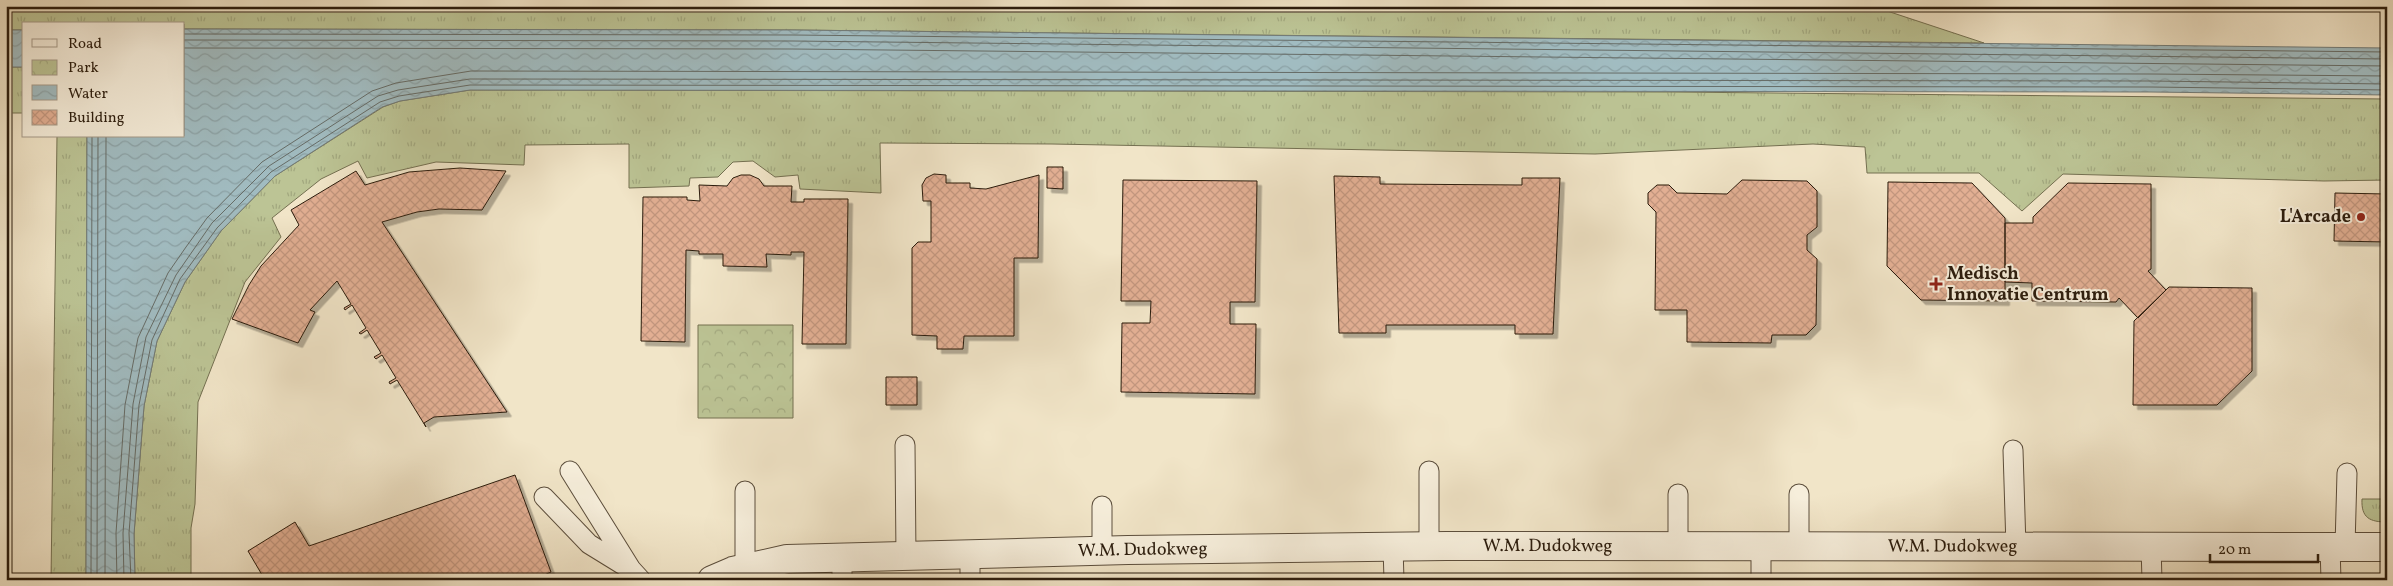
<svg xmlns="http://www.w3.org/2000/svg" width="2393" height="586" font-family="Vollkorn,serif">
  <defs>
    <pattern id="grass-tufts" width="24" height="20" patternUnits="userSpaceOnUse" patternTransform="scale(1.25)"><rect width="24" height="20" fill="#bcc495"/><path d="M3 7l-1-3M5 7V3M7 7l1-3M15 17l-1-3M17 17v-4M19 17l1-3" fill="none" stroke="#a2a87f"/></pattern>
    <pattern id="park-crowns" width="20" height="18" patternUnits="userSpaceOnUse" patternTransform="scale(1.25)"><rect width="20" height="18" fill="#bcc495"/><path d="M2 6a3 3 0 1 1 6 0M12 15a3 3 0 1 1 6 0" fill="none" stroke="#a2a87f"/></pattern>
    <pattern id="water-waves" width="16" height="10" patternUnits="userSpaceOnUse" patternTransform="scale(1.25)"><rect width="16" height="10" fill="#a1bcc1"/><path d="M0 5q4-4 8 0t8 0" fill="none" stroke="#8ba1a5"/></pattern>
    <pattern id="building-cross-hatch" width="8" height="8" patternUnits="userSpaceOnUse" patternTransform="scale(1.25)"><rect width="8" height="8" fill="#e2af93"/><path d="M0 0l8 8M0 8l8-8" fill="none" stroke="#c2967e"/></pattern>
    <filter id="shadow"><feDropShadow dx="4.5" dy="4.5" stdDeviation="0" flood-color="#0004"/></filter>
  </defs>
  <rect width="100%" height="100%" fill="#f1e5c8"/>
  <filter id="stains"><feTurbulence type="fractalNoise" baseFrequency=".004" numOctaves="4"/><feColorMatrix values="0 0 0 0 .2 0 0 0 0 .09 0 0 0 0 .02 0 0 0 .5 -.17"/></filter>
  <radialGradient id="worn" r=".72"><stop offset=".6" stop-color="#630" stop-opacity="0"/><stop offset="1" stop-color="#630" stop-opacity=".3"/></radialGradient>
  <path fill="url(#grass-tufts)" stroke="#747051" d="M6,6h1866l112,37 -1191,-13 -609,-1v-5h-160v6h-18z
    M6,67h18v46h-18z
    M470,90l1201,2 716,7v81l-63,1 -261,-7 -41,37 -43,-38h-112l-2,-26 -52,-3 -218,10 -543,-10 -172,-1 1,50 -81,-4 -2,-14 -23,2 -22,-16 -20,1 -15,15 -28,1 -1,8 -60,2v-44l-104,1 -1,20 -88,-3 -69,16 -9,-17 -37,18 -49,39 9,19 -36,45 -47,120 -3,102 -4,24v52h-56l-1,-46 10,-128 13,-65 28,-59 36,-51 54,-55 108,-69 17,-6z
    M57,136h30l-1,444h-35z
    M2362,499h25v23c-17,0 -26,-4 -25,-23z"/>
  <path fill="url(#park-crowns)" stroke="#747051" d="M698,325h95v93h-95z"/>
  <path fill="url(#water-waves)" stroke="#727c79" d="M184,29l609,1 1594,18v47l-236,-3 -1681,-2 -70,11 -18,6 -107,69 -54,55 -36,51 -28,59 -13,65 -10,128 1,46h-49l1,-444h97z
    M6,30h18v37h-18z"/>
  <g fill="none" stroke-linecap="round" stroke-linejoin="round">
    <path stroke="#666c67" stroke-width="1" d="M184,34l609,1 1594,17
      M184,40l609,1 1594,18
      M184,48l609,1 1594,17
      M91,580l1,-444
      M97,580l1,-444
      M105,580l1,-444
      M117,580l-1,-47 9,-128 13,-67 30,-65 18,-26 21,-29 55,-56 110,-71 24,-8 75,-12 1680,3 236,2
      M124,580l-1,-47 10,-129 13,-67 30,-62 36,-52 57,-57 109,-70 20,-6 72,-11 1681,2 236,3
      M131,580l-2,-47 10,-128 13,-65 28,-61 37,-51 54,-56 109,-70 19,-6 71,-11 1681,2 236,3"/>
  </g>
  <path fill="url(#building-cross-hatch)" stroke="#2b1c0d" filter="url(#shadow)" d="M1047,167h16v22l-16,-1z
    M460,168l46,3 -24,39 -43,-1 -22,3 -35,10 125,190 -73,5 -10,6 2,4 -29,-47 -7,4 -1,-2 7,-4 -14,-23 -6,4 -2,-2 7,-4 -14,-23 -6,4 -2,-1 7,-5 -14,-23 -7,5 -1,-2 7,-4 -14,-23 -27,29 5,2 -17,31 -66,-24 17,-34 12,-19 38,-41 -8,-15 65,-39 9,14 44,-13z
    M934,174l12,1v8h24v5l16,1 53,-14 -1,83h-24v78h-50l-1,13h-26v-13l-25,-1v-87l6,-6h13v-41h-8l-1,-16 4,-7z
    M741,175h9l9,4 5,7h28l-1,16h13v-3h44l-2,145h-44l2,-92h-13v3l-25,-1 1,13 -44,-1v-12h-24v-3l-13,-1 -1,92 -44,-1 2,-144h44v3l13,1 -1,-16 28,1 6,-8z
    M1334,176l46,1v7l142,1v-7h38l-7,156h-38v-9h-129v8h-47z
    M1123,180l134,1 -2,121h-25v22h26l-1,70 -134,-2 1,-69h28l1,-22h-30z
    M1742,180l65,1 10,10v36l-10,8v15l10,9 -1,66 -10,10h-34l-1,8 -84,-1v-32h-32l1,-98 -8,-8v-11l9,-8h12l8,8 50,1z
    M1888,182l84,1 33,35v83l-84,-1 -34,-34z
    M2068,183l83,1v85l-3,2 18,19 -28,28 -19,-20 -3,4 -84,-1v-18l-27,-1v-59h28v-6z
    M2335,193l52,1v48l-53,-1z
    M2169,287l83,1v83l-35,34h-84l1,-84z
    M886,377h31v28h-31z
    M515,475l36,97 -18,8h-268l-17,-29 47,-29 14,24z"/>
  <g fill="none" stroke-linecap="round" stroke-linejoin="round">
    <defs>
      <path id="service" d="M905,445l1,112
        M2013,450l3,97
        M570,471l61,98 10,11
        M1429,471v75
        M1678,494v52
        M544,497l45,47 39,24
        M1102,506v45
        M1799,546v-52
        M1393,547l1,33
        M1761,547v33
        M2151,547l1,33
        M2330,547l1,33
        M2345,547l2,-74
        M970,556v24
        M842,557v23
        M745,569v-78"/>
      <g id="minor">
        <path id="s1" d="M712,580l21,-9 54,-12 341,-9 318,-4 941,1"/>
      </g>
    </defs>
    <use href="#service" stroke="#5c4e3c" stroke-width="21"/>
    <use href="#minor" stroke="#5c4e3c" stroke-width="30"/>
    <use href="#service" stroke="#f6eedb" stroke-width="19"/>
    <use href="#minor" stroke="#f6eedb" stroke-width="28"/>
  </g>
  <g fill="#8f2418" stroke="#f6eedb" stroke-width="2">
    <circle cx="2361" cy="217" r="5"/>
    <path d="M1933.5 276.5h5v5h5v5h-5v5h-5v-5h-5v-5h5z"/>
  </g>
  <g text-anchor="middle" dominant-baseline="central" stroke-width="4" stroke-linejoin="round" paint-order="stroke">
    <g font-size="18" font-weight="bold" fill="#2b1c0d" stroke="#f6eedb" text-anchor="end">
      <text x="2351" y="217">L'Arcade</text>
      <text x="1947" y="274" text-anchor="start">Medisch<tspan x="1947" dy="21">Innovatie Centrum</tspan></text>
    </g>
    <g font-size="18" fill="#2b1c0d" stroke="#f6eedb">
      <text stroke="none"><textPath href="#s1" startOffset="839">W.M. Dudokweg</textPath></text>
      <text stroke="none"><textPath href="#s1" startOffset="1244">W.M. Dudokweg</textPath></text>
      <text stroke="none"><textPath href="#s1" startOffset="434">W.M. Dudokweg</textPath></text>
    </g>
  </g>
  <rect width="2393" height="586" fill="none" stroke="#f1e5c8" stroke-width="25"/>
  <rect x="8" y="8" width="2378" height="571" fill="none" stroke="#2b1c0d" stroke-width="2.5"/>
  <rect x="12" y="12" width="2368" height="561" fill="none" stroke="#2b1c0d"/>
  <rect x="22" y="22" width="162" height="115" fill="#f6eedb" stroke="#a59a89"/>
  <rect x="32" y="39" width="25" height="8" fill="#f6eedb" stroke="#a59a89"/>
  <text x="68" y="48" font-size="15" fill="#2b1c0d">Road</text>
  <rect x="32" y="60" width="25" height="15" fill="url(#park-crowns)" stroke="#a59a89"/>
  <text x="68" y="72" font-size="15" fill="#2b1c0d">Park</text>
  <rect x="32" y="85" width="25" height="15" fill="url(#water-waves)" stroke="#a59a89"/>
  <text x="68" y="98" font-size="15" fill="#2b1c0d">Water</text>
  <rect x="32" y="110" width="25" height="15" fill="url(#building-cross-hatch)" stroke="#a59a89"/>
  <text x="68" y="122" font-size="15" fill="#2b1c0d">Building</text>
  <path d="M2210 554v8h108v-8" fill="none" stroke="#2b1c0d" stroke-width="2.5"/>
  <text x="2218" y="554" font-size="15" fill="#2b1c0d" stroke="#f6eedb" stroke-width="4" paint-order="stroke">20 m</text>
  <rect width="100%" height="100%" filter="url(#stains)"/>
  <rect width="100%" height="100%" fill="url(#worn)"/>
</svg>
